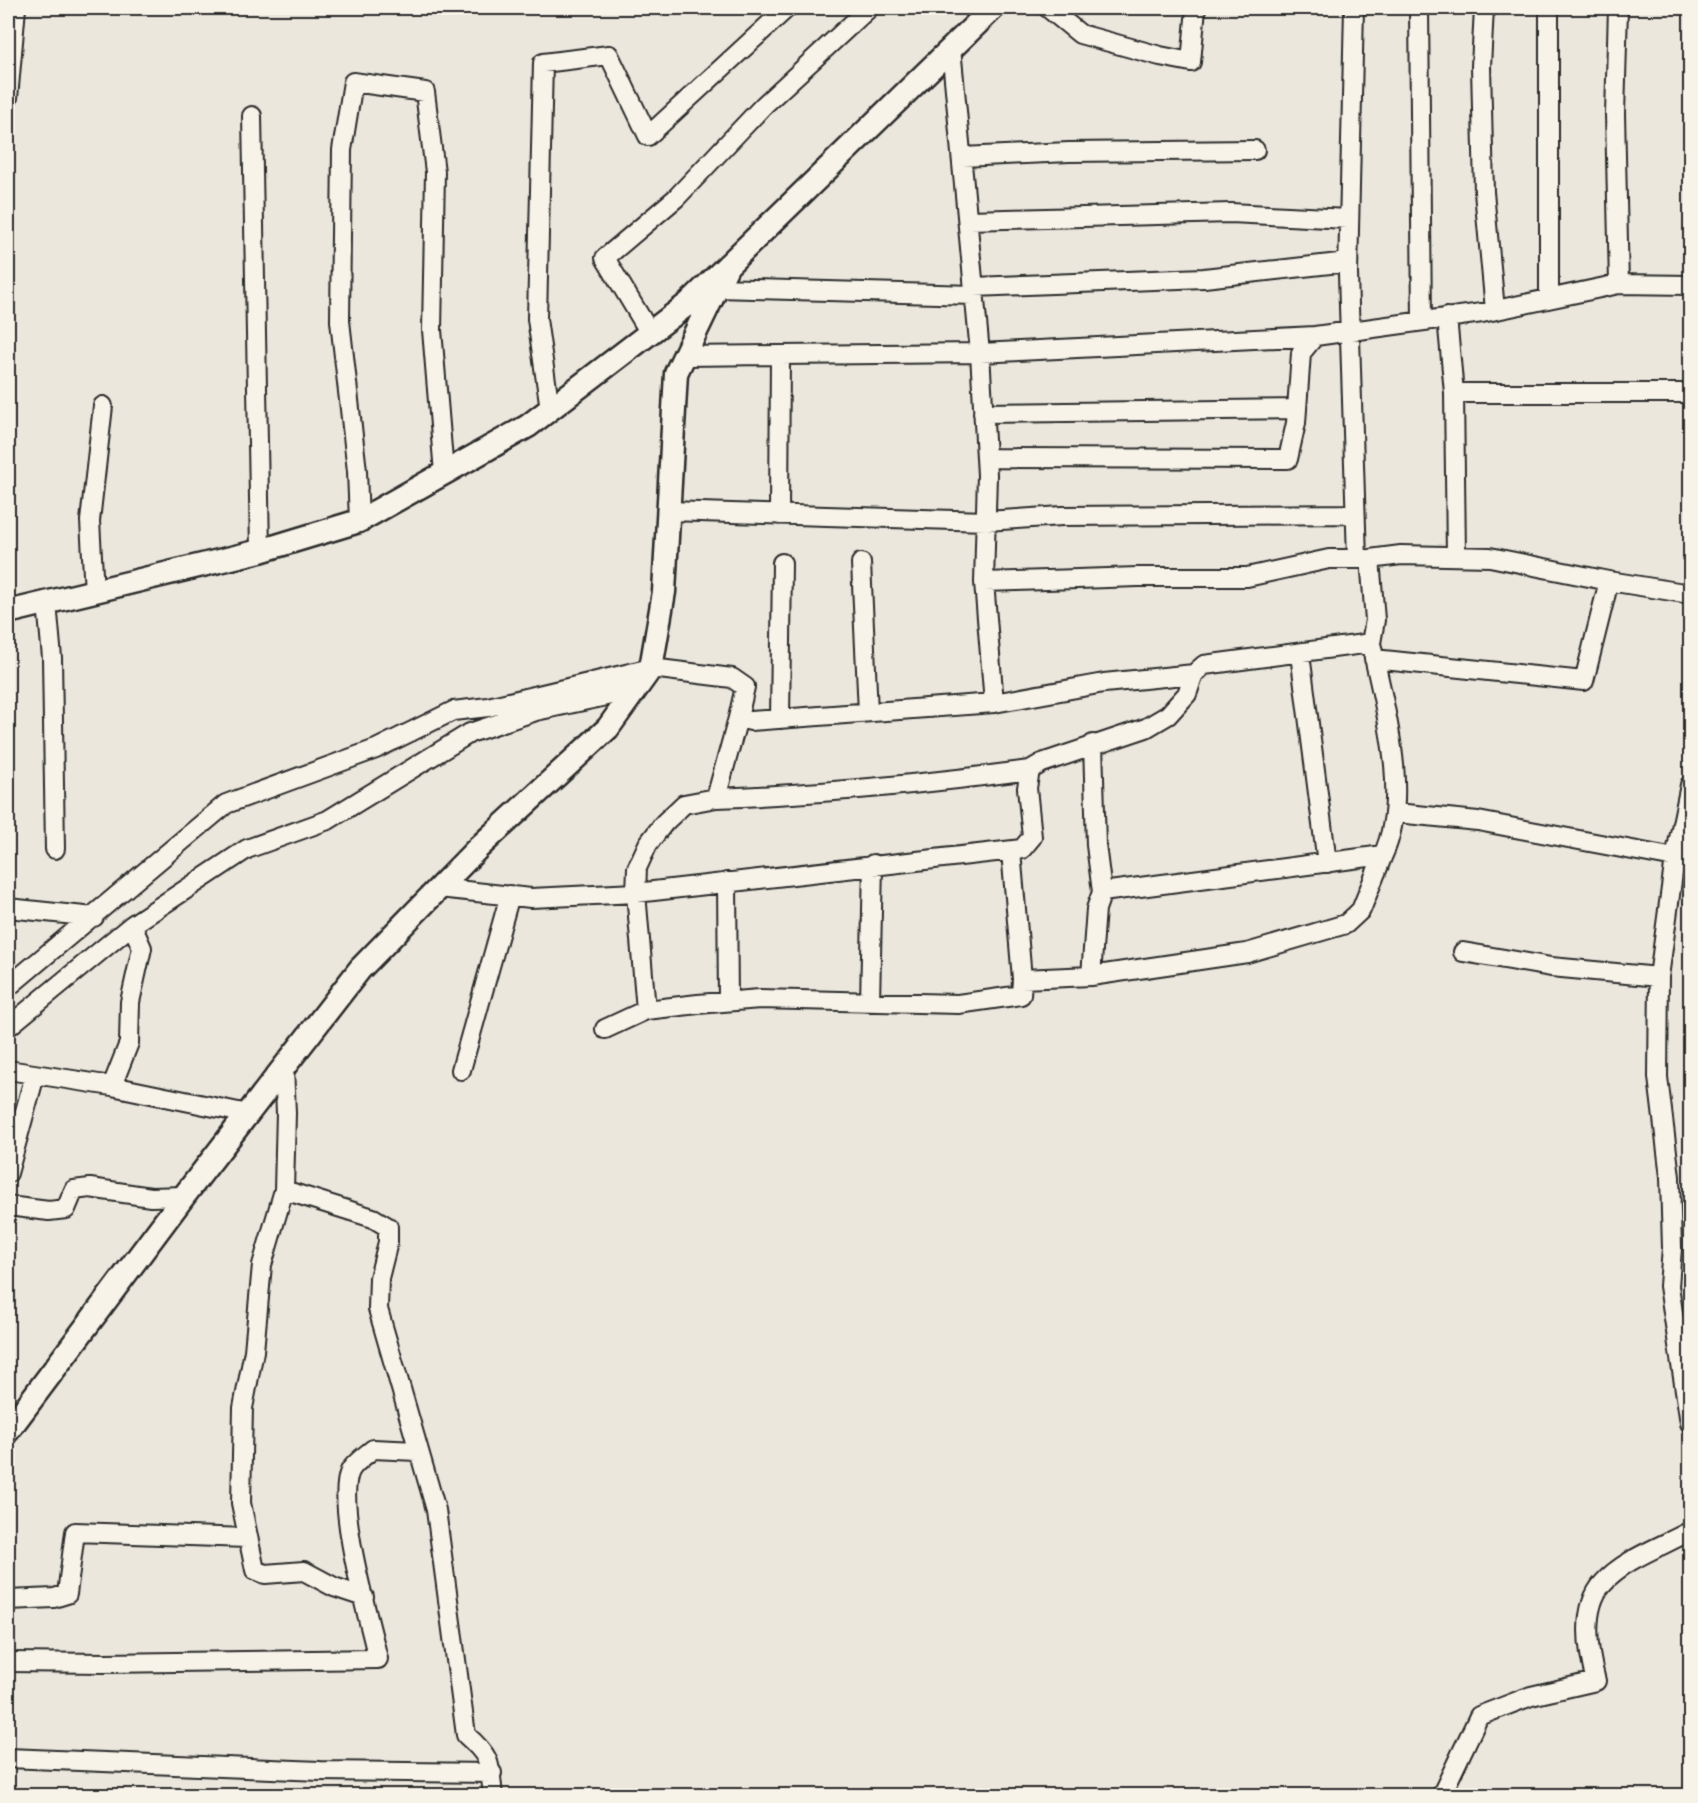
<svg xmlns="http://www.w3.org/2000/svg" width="1698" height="1803" font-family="'Shantell Sans',sans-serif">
  <rect width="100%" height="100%" fill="#ebe7dd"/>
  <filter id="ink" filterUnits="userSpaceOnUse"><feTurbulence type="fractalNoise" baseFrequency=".0167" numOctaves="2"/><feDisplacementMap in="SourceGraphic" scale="12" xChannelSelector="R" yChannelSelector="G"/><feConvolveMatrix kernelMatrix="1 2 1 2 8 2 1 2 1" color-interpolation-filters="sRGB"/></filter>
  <g filter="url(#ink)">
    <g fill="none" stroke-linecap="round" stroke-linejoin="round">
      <defs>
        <path id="minor" d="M1048,8l32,26 80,22 31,6 5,-54
          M1354,8l-6,266 9,285
          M1419,8l3,313
          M1484,8l-3,58 3,126 11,118
          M1549,8v290
          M1618,8l-3,106 4,170
          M8,98l8,-90
          M252,116l8,435
          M962,157l107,-5 186,-2
          M968,220l263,-7 117,6
          M974,287l230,-9 144,-16
          M717,288l257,7
          M1447,317l7,76
          M650,333l-45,-75 71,-60 88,-93 105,-97
          M683,356l297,-3 335,-17
          M550,409l-13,-90 6,-256 66,-8 39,81 139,-128
          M983,413l314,-4
          M986,458l302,1 8,-36 5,-70 14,-17 167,-23 137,-29 71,1
          M669,511l317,10 76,-5 293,-2
          M779,515l1,-159
          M359,521l-2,-50 -17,-150 2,-171 11,-68 72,10 10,80 -3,158 12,143
          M1456,556l-2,-163h236
          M861,563l7,149
          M984,582l154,-5h109l82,-18h38
          M94,592l-4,-71 13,-115
          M47,603l5,55 3,191
          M1300,654l27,209
          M1374,659l210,22 25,-100
          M994,703l110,-20 90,-9
          M738,718l-22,80c105,-4 210,-14 314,-28
          M780,719l2,-156
          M1093,744l3,101 6,47
          M1690,785l-15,73 15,3
          M1396,813l82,8 197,37 -16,119 -1,100 12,100 2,71 -3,38 21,137
          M727,882l1,119
          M439,888l92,10 105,-5 386,-44 10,-12 -5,-49 3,-18 12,-7 104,-35 22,-13 19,-21 7,-20 10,-9 167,-22 4,-23 -5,-61 31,-4 89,2 119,24 81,13
          M8,908l86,9
          M1463,952l88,15 108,10
          M1091,976l5,-67 6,-17 281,-37c28,-60 1,-149 -12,-212
          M1022,979l69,-3 156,-23 99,-29 15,-14 22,-55
          M8,987l218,-183 150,-55 77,-38 35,-4 163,-39 81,10 13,9 -7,31 13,3 243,-18 -10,-121 3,-107 -7,-122 -29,-305
          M870,1002l3,-138
          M646,1010l-10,-117 1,-25 11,-24 16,-21 20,-19 32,-6
          M8,1027l124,-102 115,-76 81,-29 142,-87 66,-22 99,-21
          M605,1029l41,-19 52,-6 62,-5 198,5 63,-9 1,-16 -11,-128
          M284,1067l2,46 -2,77 89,28 15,9v15l-9,36 -1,31 58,201 30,225c26,23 23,27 27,61
          M8,1070l104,16 136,28
          M461,1070l49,-175
          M112,1086l17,-43 1,-41 12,-54 -10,-23
          M8,1173l27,-98
          M284,1190l-22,75 -8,86 -11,57 -2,95 14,67 10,4 39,-3 30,16 30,10
          M8,1206l41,5 17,-2 8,-19 16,-2 61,9 33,-1
          M8,1600l46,-2 13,-4 8,-62 172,6
          M8,1662l97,1 273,-4c-9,-40 -43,-155 -28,-188 4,-8 16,-16 23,-22l44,2
          M8,1758l312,13 172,2
          M1441,1796l38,-80 52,-20 65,-15c-8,-29 -15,-73 7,-98 21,-24 60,-37 87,-52"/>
        <path id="major" d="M8,612l252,-61 99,-30 169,-95 161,-123 304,-295
          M8,1431l176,-235 176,-227 118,-121 130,-120 43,-60 13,-76 12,-219 52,-108"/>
      </defs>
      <use href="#minor" stroke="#2b2b2b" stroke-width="22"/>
      <use href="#major" stroke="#2b2b2b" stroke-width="27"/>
      <use href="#minor" stroke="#f7f3e8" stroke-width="18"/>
      <use href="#major" stroke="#f7f3e8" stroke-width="22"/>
    </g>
  </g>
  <rect width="1698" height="1803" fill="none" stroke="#f7f3e8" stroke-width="30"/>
  <rect x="15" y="15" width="1668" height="1773" fill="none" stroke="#2b2b2b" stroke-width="2" filter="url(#ink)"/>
</svg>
